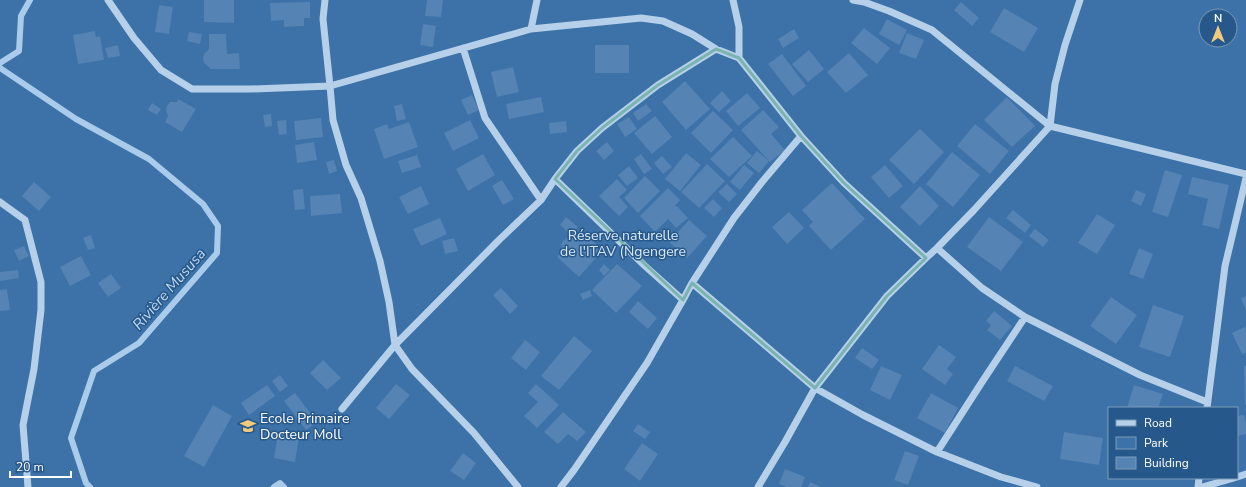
<svg xmlns="http://www.w3.org/2000/svg" width="1246" height="487" font-family="'Nunito Sans',sans-serif">
  <rect width="100%" height="100%" fill="#27588b"/>
  <path fill="#3c72a8" fill-rule="evenodd" d="M0,0h1246v487h-1246zM1206,16h24v24h-24zM1109,408h128v70h-128z"/>
  <g fill="none" stroke-linecap="round" stroke-linejoin="round">
    <path stroke="#aacbea" stroke-width="6" d="M0,63l19,-12 2,-35 9,-16
      M0,68l76,51 73,40 54,45 15,22 -1,27 -78,90 -45,28 -23,67 15,45 4,4
      M274,487l6,-4 4,4"/>
  </g>
  <path fill="#5483b4" d="M204,0h30v23l-30,-1z
    M427,0h16l-2,17 -16,-1z
    M310,2v16h-6v8l-20,1v-7l-13,1 -1,-18z
    M961,2l18,16 -7,8 -18,-16z
    M159,5l14,2 -4,27 -14,-2z
    M1004,8l34,20 -14,24 -34,-20z
    M887,19l20,11 -8,15 -20,-11z
    M423,24l13,2 -3,21 -13,-2z
    M864,28l26,20 -13,16 -26,-21z
    M794,29l5,9 -16,10 -5,-9z
    M95,31l1,6 4,-1 4,24 -26,4 -5,-29z
    M189,32l13,2 -2,10 -13,-3z
    M907,33l17,7 -8,19 -17,-6z
    M209,34h17l1,20 12,-1 1,16h-30v-1l-6,-5 -1,-4 1,-5 5,-5z
    M118,45l2,11 -12,2 -3,-10z
    M595,45h34v28h-34z
    M809,50l15,19 -16,13 -16,-18z
    M849,53l19,22 -22,18 -19,-21z
    M782,54l24,32 -13,10 -25,-32z
    M513,67l6,25 -22,5 -6,-25z
    M685,81l25,28 -24,21 -24,-28z
    M722,91l9,10 -12,11 -9,-9z
    M747,93l13,15 -22,18 -12,-15z
    M472,95l7,15 -11,5 -7,-15z
    M541,97l3,15 -35,7 -3,-15z
    M1007,97l28,29 -23,21 -28,-27z
    M178,99l18,10 -14,23 -17,-10 3,-6 -2,-6 1,-4 3,-4h7z
    M152,103l9,6 -4,6 -9,-5z
    M402,104l4,15 -9,2 -3,-15z
    M646,104l6,7 -14,10 -5,-8z
    M763,110l16,17 -8,7 14,16 -15,12 -29,-32z
    M713,111l20,19 -22,23 -20,-20z
    M271,114l1,12 -7,1 -2,-12z
    M655,116l17,21 -20,17 -18,-21z
    M629,117l8,12 -12,8 -8,-13z
    M321,118l2,19 -27,3 -2,-19z
    M286,120l1,14 -8,1 -2,-14z
    M470,120l9,18 -26,13 -9,-18z
    M566,121l1,11 -17,2 -1,-11z
    M409,122l9,25 -34,12 -10,-30 13,-5 2,5z
    M975,124l34,27 -19,23 -33,-28z
    M920,129l24,23 -30,32 -25,-24z
    M733,137l19,19 -23,21 -19,-18z
    M314,142l3,18 -20,3 -2,-18z
    M607,142l7,9 -10,9 -8,-9z
    M757,151l12,10 -10,12 -12,-10z
    M952,152l28,23 -27,32 -27,-23z
    M686,153l15,12 -21,26 -15,-12z
    M483,154l12,21 -27,16 -12,-22z
    M641,154l11,15 -8,5 -10,-15z
    M417,155l4,12 -19,6 -4,-12z
    M662,156l10,11 -9,7 -9,-11z
    M334,160l3,11 -8,3 -3,-12z
    M707,164l18,17 -26,27 -18,-16z
    M744,165l10,8 -14,17 -10,-8z
    M885,165l18,21 -14,12 -18,-21z
    M629,166l9,12 -11,8 -9,-11z
    M1165,170l17,5 -14,42 -16,-5z
    M645,176l15,15 -22,22 -14,-15z
    M1192,177l37,8 -10,44 -17,-4 6,-26 -20,-5z
    M617,179l10,11 -8,7 9,10 -9,9 -20,-20z
    M502,180l12,19 -11,6 -11,-19z
    M34,182l17,15 -12,14 -17,-15z
    M832,183l33,36 -34,31 -22,-24 4,-4 -11,-12z
    M727,184l10,10 -8,8 -11,-10z
    M421,186l8,18 -21,10 -9,-17z
    M920,186l19,20 -19,20 -20,-19z
    M668,188l12,12 -5,6 1,1 1,-1 11,12 -12,10 -8,-9 -13,13 -15,-16z
    M303,189l2,20 -10,1 -2,-20z
    M1136,190l10,4 -5,12 -10,-5z
    M340,194l2,19 -31,3 -1,-20z
    M713,199l9,9 -8,9 -10,-9z
    M1013,210l18,15 -6,8 -19,-15z
    M789,212l15,16 -17,16 -15,-17z
    M1097,214l18,11 -18,29 -19,-11z
    M566,217l12,10 -7,8 -11,-10z
    M989,217l34,25 -22,29 -34,-24z
    M440,218l7,16 -26,12 -8,-17z
    M689,220l18,16 -20,22 -18,-16z
    M1035,229l14,11 -6,7 -14,-11z
    M584,233l19,17 -24,27 -22,-20 6,-6 -2,-7 3,-4 4,-3h5l3,1 2,-3 2,2z
    M91,235l4,13 -7,2 -5,-12z
    M454,238l4,13 -13,3 -3,-13z
    M24,246l5,10 -10,5 -5,-11z
    M1139,248l14,6 -10,25 -14,-5z
    M81,256l10,19 -21,11 -10,-19z
    M604,264l6,6 -6,6 -5,-6z
    M617,264l25,22 -26,27 -24,-23z
    M18,270l1,8 -19,3v-9z
    M111,274l10,14 -13,9 -10,-14z
    M501,288l17,18 -8,8 -17,-19z
    M7,289l3,21 -10,1v-21z
    M590,290l2,6 -9,4 -3,-6z
    M1246,296v15l-5,-13z
    M1111,297l26,18 -21,29 -26,-18z
    M638,301l19,17 -9,11 -19,-17z
    M1153,305l31,11 -14,41 -31,-10z
    M994,311l18,15 -12,14 -13,-10 4,-5 -5,-4z
    M1245,327l1,3v23l-4,1 -10,-21z
    M574,336l18,15 -33,39 -18,-14z
    M525,340l15,12 -14,18 -15,-12z
    M939,345l17,12 -9,12 6,5 -8,11 -23,-16z
    M862,348l17,12 -7,9 -17,-11z
    M323,360l18,18 -14,12 -17,-17z
    M881,366l21,9 -12,25 -20,-10z
    M1015,366l38,20 -9,15 -37,-20z
    M1244,366h2v39h-1z
    M280,375l8,11 -8,6 -8,-11z
    M396,384l14,11 -21,24 -13,-11z
    M536,384l23,21 -22,23 -13,-12 14,-14 -10,-9z
    M267,385l8,11 -26,19 -8,-12z
    M1134,385l29,9 -5,14h-31z
    M295,393l22,29 -11,8 -22,-29z
    M931,393l27,15 -13,25 -28,-15z
    M213,405l19,11 -28,51 -20,-11z
    M563,412l23,20 -9,9 -9,-7 -10,10 -14,-12z
    M1244,415l2,8v11l-9,2v-20z
    M638,424l12,8 -5,7 -12,-8z
    M1064,432l39,6 -4,27 -39,-6z
    M278,434l21,3 -4,25 -21,-4z
    M642,443l16,11 -18,27 -16,-12z
    M905,451l14,5 -11,29 -14,-5z
    M463,453l13,10 -12,17 -14,-9z
    M785,469l20,8 -4,10h-14l-8,-3z
    M810,482l11,5h-13z"/>
  <g fill="none" stroke-linecap="round" stroke-linejoin="round">
    <path stroke="#b6d0ea" stroke-width="7" d="M108,0l26,38 27,32 31,19h59l79,-3 3,34 13,45 15,33 19,63 9,41 6,43 104,-105 42,-40 14,-21 22,-28 25,-23 56,-43 58,-36
      M325,0l-2,19 7,67 201,-57 110,-11 22,3 29,13 24,15 23,9
      M733,0l6,27v31l62,78 43,47 82,75
      M853,0l11,2 25,9 43,19 118,96 196,48
      M531,29l6,-29
      M463,48l22,70 56,82
      M555,179l90,87 38,34 9,-17 42,-65 28,-36 39,-46
      M0,202l25,18 16,62v28l-7,59 -11,56 5,62
      M937,248l45,40 43,29 115,58 67,27
      M692,283l123,105 48,27 74,37 64,25 36,10
      M1207,408l18,-142 21,-88
      M342,409l53,-64 17,24 62,64 44,54
      M937,452l45,-70 43,-65
      M1237,477l9,-3
      M561,487l13,-17 73,-107 36,-63
      M758,487l27,-45 30,-54 72,-92 39,-38 11,-10 37,-38 76,-84 5,-42 10,-39 15,-45
      M1198,487l1,-9
      M1202,487l32,-9"/>
  </g>
  <path fill="none" stroke="#7bb4af" stroke-width="3" stroke-linejoin="round" d="M716,49l23,9 62,78 43,47 82,75 -39,38 -72,92 -123,-105 -9,17 -128,-121 22,-28 25,-23 56,-43z"/>
  <defs>
    <symbol id="school-bare" viewBox="-9 -9 18 18"><path d="M0-5L7-2L0 1L-7-2ZM-4 1L0 2.5L4 1V4Q0 6-4 4Z" fill="#f2ca7b" stroke="#27588b" stroke-width="2.5" paint-order="stroke"/></symbol>
  </defs>
  <g fill-rule="evenodd">
    <use href="#school-bare" x="237" y="415" width="22" height="22"/>
  </g>
  <g text-anchor="middle" dominant-baseline="central" stroke-width="3" stroke-linejoin="round" paint-order="stroke">
    <g font-size="14" fill="#dae9f8" stroke="#27588b">
      <text x="623" y="235">Réserve naturelle<tspan x="623" dy="16">de l'ITAV (Ngengere</tspan></text>
    </g>
    <g font-size="14" fill="#fff" stroke="#27588b" text-anchor="start">
      <text x="260" y="418">Ecole Primaire<tspan x="260" dy="16">Docteur Moll</tspan></text>
    </g>
    <g font-size="15" font-style="italic" fill="#c1daf1" stroke="#27588b">
      <text transform="translate(169 289) rotate(-49)">Rivière Mususa</text>
    </g>
  </g>
  <rect x="1108" y="407" width="130" height="72" fill="#27588b" stroke="#7d9bb9"/>
  <rect x="1116" y="420" width="20" height="6" fill="#b6d0ea" stroke="#7d9bb9"/>
  <text x="1144" y="427" font-size="12" fill="#ffffff">Road</text>
  <rect x="1116" y="437" width="20" height="12" fill="#3c72a8" stroke="#7d9bb9"/>
  <text x="1144" y="447" font-size="12" fill="#ffffff">Park</text>
  <rect x="1116" y="457" width="20" height="12" fill="#5483b4" stroke="#7d9bb9"/>
  <text x="1144" y="467" font-size="12" fill="#ffffff">Building</text>
  <g transform="translate(1218 28)"><circle r="19" fill="#27588b" stroke="#7d9bb9"/>
  <path d="M0-3L7 15L0 10L-7 15Z" fill="#f2ca7b"/>
  <text y="-6" font-size="11" font-weight="bold" text-anchor="middle" fill="#ffffff">N</text>
  </g>
  <path d="M10 471v6h61v-6" fill="none" stroke="#ffffff" stroke-width="2"/>
  <text x="16" y="471" font-size="12" fill="#ffffff" stroke="#27588b" stroke-width="3" paint-order="stroke">20 m</text>
</svg>
